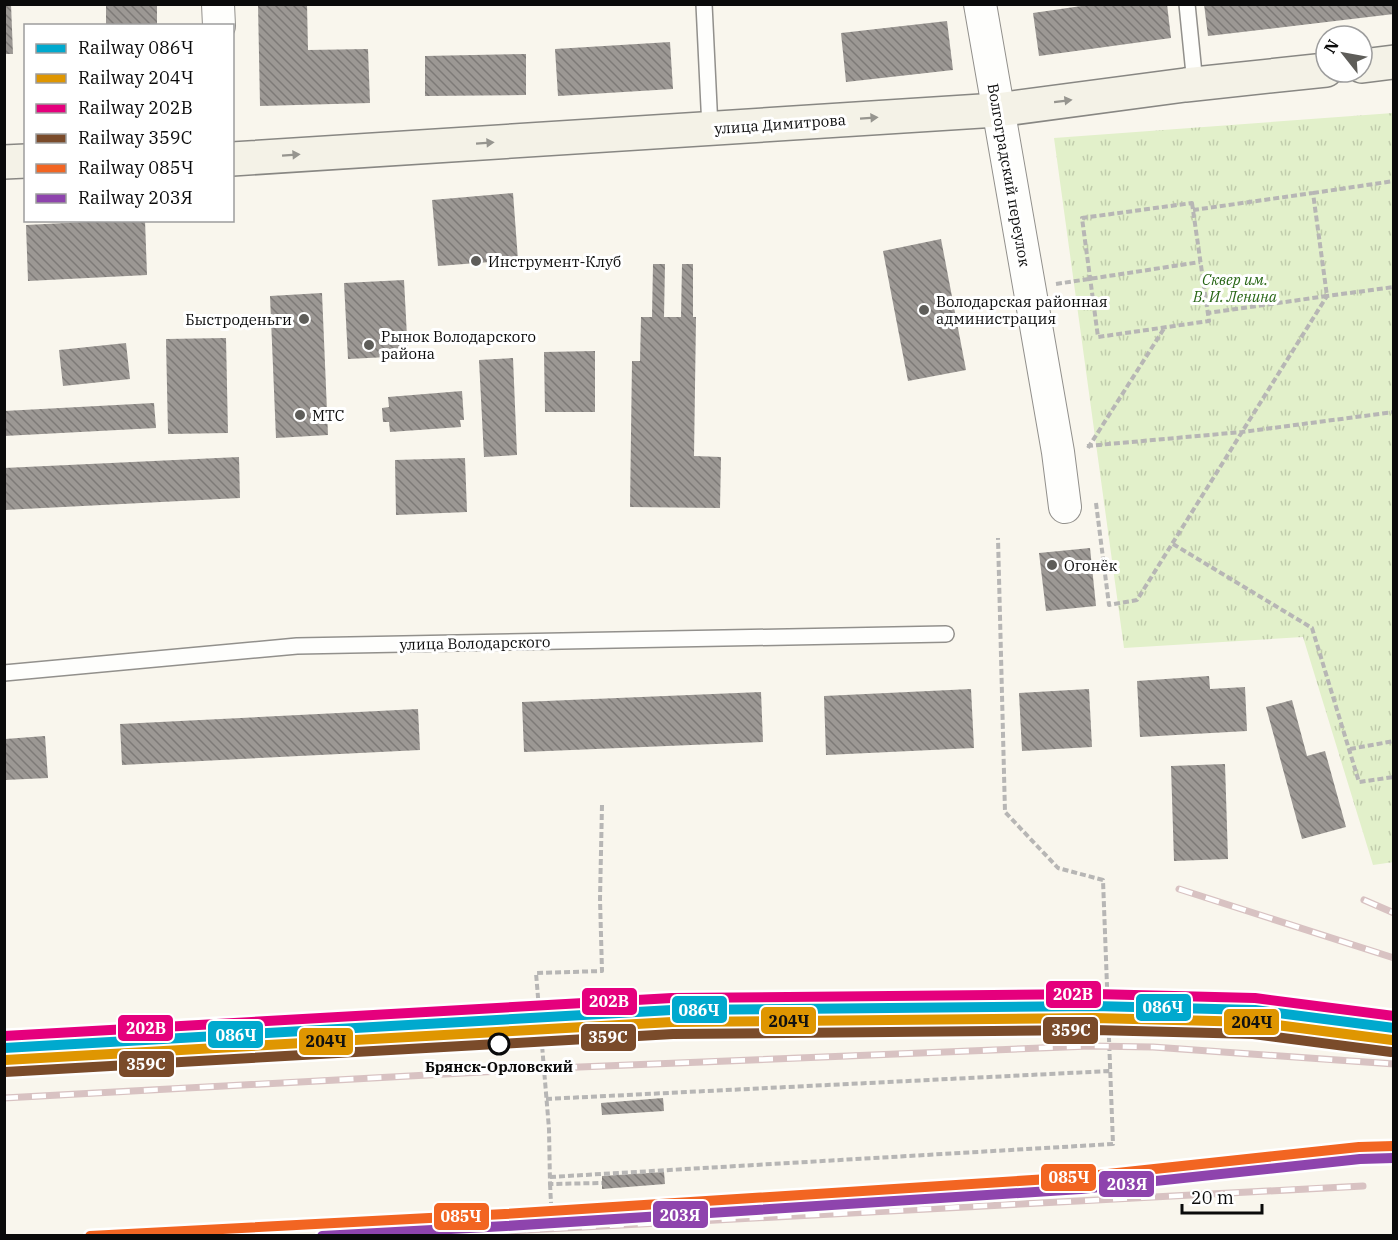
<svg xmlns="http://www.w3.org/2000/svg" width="1398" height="1240" font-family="'IBM Plex Serif',serif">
  <defs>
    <pattern id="park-tufts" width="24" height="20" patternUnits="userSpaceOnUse" patternTransform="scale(1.5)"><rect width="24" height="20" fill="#e2f0ca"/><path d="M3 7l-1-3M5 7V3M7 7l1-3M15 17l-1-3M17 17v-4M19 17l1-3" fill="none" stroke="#c1ccac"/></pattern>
    <pattern id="building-back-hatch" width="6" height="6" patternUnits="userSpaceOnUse" patternTransform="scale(1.5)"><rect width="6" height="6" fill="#9c9894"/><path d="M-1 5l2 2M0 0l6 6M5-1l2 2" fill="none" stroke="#7d7a77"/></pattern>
  </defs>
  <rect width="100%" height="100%" fill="#f9f6ed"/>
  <path fill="url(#park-tufts)" d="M1393,113l1,749 -21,3 -70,-228 -179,11 -70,-510z"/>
  <path fill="url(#building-back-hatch)" d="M4,4h7l2,50h-9z
    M106,4h51v22h-51z
    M258,4h49l1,46 60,-1 2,54 -110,3z
    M1095,4h72l4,34 -132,18 -6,-43z
    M1204,4h190v10l-186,22z
    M947,21l6,49 -107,12 -5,-49z
    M670,42l3,47 -115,7 -3,-47z
    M526,54v41l-101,1v-40z
    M513,193l5,67 -80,6 -6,-66z
    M125,220h20l2,55 -119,6 -2,-56z
    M941,239l25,131 -58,11 -25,-130z
    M653,264h12l-1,53h17l1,-53h11v53h3l-2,139 27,1 -1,51 -90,-1 2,-146h8l1,-44h11z
    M404,280l4,76 -60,3 -4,-76z
    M322,293l6,142 -52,3 -6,-142z
    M226,338l2,95 -60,1 -2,-95z
    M126,343l4,36 -67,7 -4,-36z
    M595,351v61h-50l-1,-60z
    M513,358l4,97 -33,2 -5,-97z
    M462,391l2,29h-4l1,7 -71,5 -1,-10h-6l-1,-14 7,-1 -1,-10z
    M154,403l2,25 -152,8v-25z
    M239,457l1,41 -236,12v-42z
    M465,458l2,54 -71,3 -1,-55z
    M1090,548l6,58 -50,5 -7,-58z
    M1209,676l1,13 35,-2 2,44 -107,6 -3,-56z
    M971,689l3,59 -148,7 -2,-59z
    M1089,689l3,58 -70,4 -3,-58z
    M761,692l2,50 -239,10 -2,-50z
    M1292,700l15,56 18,-5 21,76 -44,12 -36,-132z
    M418,709l2,41 -298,15 -2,-41z
    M45,736l3,42 -43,2v-41z
    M1225,764l3,95 -54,2 -3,-95z
    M658,1029l1,12 -62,4 -1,-12z
    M663,1098l1,13 -62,4 -1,-12z
    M664,1172l1,12 -63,5v-13z"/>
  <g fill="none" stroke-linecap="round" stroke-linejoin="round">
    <defs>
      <path id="service" d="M704,4l6,124
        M1187,4l8,80
        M4,673l293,-27 649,-12"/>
      <path id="minor" d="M218,4l1,22
        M980,4l78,448 7,55"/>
      <path id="secondary" d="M1362,66l32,-4
        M232,159l765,-49 188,-25 141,-15
        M4,162l22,-1"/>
    </defs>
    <use href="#service" stroke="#92908c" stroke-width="18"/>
    <use href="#minor" stroke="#92908c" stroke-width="34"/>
    <use href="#secondary" stroke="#888783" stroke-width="36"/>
    <path stroke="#b7b6b5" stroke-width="4" stroke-dasharray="6 3" stroke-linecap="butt" d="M1313,193l81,-12
      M1192,203l17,118 -111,16 -16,-119z
      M1193,210l120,-17 14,103 -119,17
      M1056,284l144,-22
      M1087,446l155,-14 152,-20
      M1088,448l77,-121
      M1096,503l13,102 28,-5 190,-304 67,-9
      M1173,544l139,84 47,154 35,-5
      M1350,749l44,-8
      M602,805l-2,94 2,72 -66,2 13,156 1,55 52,-1
      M540,1031l118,-7 149,1 301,-7
      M541,1045l55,-6
      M546,1099l564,-28
      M550,1177l563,-33 -10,-264 -45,-12 -53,-56 -7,-274
      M550,1184l1,19"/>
    <use href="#service" stroke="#fefefc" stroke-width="15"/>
    <use href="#minor" stroke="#fefefc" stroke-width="32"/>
    <use href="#secondary" stroke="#f4f2e7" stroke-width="33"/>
    <defs>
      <path id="rail" d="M1179,889l215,69
        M1364,900l30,13
        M4,1098l551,-30 535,-22 63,1 241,17
        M414,1236l949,-50"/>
    </defs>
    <use href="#rail" stroke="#d8c2c2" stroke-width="7"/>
    <use href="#rail" stroke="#fff" stroke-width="4.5" stroke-dasharray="14" stroke-linecap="butt"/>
    <defs>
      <path id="rail-1" d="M4,1048l668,-38 422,-4 161,4 139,18"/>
      <path id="rail-2" d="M5,1060l667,-38 422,-4 160,4 138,18"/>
      <path id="rail-3" d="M4,1036l668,-38 422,-4 161,4 139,18"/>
      <path id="rail-4" d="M5,1072l668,-38 421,-4 159,4 138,18"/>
      <path id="rail-5" d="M90,1236l415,-22 575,-37 279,-30 35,-1"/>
      <path id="rail-6" d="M322,1236l184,-10 575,-37 279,-30 34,-1"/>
    </defs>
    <use href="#rail-1" stroke="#fff" stroke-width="15"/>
    <use href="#rail-2" stroke="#fff" stroke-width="15"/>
    <use href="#rail-3" stroke="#fff" stroke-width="15"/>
    <use href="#rail-4" stroke="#fff" stroke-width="15"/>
    <use href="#rail-5" stroke="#fff" stroke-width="15"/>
    <use href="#rail-6" stroke="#fff" stroke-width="15"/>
    <use href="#rail-1" stroke="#00a9ce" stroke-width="10"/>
    <use href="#rail-2" stroke="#df9601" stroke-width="10"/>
    <use href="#rail-3" stroke="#e5007d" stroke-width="10"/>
    <use href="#rail-4" stroke="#7a4b2a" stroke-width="10"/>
    <use href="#rail-5" stroke="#f26522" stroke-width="10"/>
    <use href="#rail-6" stroke="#8e44ad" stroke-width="10"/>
  </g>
  <defs><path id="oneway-solid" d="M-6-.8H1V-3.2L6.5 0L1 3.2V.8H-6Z" transform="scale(1.5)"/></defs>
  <g fill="#96958f">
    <use href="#oneway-solid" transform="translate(1063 101) rotate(-7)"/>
    <use href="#oneway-solid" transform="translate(869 118) rotate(-4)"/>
    <use href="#oneway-solid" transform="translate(485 143) rotate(-4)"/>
    <use href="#oneway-solid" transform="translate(291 155) rotate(-4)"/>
  </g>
  <g fill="#5e5d59" stroke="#fff" stroke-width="2">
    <circle cx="476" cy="261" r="6"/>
    <circle cx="924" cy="310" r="6"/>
    <circle cx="304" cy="319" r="6"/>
    <circle cx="369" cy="345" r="6"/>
    <circle cx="300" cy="415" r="6"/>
    <circle cx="1052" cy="565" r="6"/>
  </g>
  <circle fill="#fff" stroke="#0a0a0a" stroke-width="3" cx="499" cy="1044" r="10"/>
  <g text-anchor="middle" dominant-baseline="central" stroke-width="6" stroke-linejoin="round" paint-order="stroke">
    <g font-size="15" fill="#0a0a0a" stroke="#fff">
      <text transform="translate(780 124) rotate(-4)">улица Димитрова</text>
      <text transform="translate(1009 175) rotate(80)">Волгоградский переулок</text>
      <text transform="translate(475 643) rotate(-1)">улица Володарского</text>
    </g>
    <g font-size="15" fill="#0a0a0a" stroke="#fff" text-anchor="start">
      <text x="488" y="261">Инструмент-Клуб</text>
      <text x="936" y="301">Володарская районная<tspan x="936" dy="17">администрация</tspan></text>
      <text x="292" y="319" text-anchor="end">Быстроденьги</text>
      <text x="381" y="336">Рынок Володарского<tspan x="381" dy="17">района</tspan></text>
      <text x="312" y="415">МТС</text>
      <text x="1064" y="565">Огонёк</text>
    </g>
    <g font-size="15" font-style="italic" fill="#286616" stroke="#fff">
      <text x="1235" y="279">Сквер им.<tspan x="1235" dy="17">В. И. Ленина</tspan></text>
    </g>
    <g font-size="15" font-weight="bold" fill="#0a0a0a" stroke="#fff">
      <text x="499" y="1066">Брянск-Орловский</text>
    </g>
  </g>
  <g stroke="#fff" stroke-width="2">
    <rect x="1045" y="980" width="57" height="29" rx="6" fill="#e5007d"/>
    <rect x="581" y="987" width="57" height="29" rx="6" fill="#e5007d"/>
    <rect x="1135" y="993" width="57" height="29" rx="6" fill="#00a9ce"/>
    <rect x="671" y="995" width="57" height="29" rx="6" fill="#00a9ce"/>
    <rect x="760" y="1006" width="57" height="29" rx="6" fill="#df9601"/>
    <rect x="1223" y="1008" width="57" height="28" rx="6" fill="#df9601"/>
    <rect x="117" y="1014" width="57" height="28" rx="6" fill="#e5007d"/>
    <rect x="1042" y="1016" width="57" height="29" rx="6" fill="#7a4b2a"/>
    <rect x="207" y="1020" width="57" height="29" rx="6" fill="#00a9ce"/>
    <rect x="580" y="1023" width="57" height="29" rx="6" fill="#7a4b2a"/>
    <rect x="298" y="1027" width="56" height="29" rx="6" fill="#df9601"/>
    <rect x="118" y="1050" width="57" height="28" rx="6" fill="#7a4b2a"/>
    <rect x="1040" y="1163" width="57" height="29" rx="6" fill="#f26522"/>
    <rect x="1098" y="1170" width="57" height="28" rx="6" fill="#8e44ad"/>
    <rect x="652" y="1200" width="57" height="29" rx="6" fill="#8e44ad"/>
    <rect x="433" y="1202" width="57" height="29" rx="6" fill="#f26522"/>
  </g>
  <g font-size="16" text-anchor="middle" font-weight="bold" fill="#fff">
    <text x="1073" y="1000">202В</text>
    <text x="609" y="1007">202В</text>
    <text x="1163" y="1013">086Ч</text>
    <text x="699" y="1016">086Ч</text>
    <text x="146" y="1034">202В</text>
    <text x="1071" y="1036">359С</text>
    <text x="236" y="1041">086Ч</text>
    <text x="608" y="1043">359С</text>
    <text x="146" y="1070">359С</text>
    <text x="1069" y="1183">085Ч</text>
    <text x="1127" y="1190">203Я</text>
    <text x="680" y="1221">203Я</text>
    <text x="461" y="1222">085Ч</text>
  </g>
  <g font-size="16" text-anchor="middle" font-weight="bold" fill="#111">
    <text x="789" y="1027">204Ч</text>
    <text x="1252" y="1028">204Ч</text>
    <text x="326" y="1047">204Ч</text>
  </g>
  <rect width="1398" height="1240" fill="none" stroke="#0a0a0a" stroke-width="12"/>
  <rect x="24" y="24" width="210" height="198" fill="#ffffff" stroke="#9d9d9d" stroke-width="1.5"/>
  <rect x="36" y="44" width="30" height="9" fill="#00a9ce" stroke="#9d9d9d" stroke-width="1.5"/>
  <text x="78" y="54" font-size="18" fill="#0a0a0a">Railway 086Ч</text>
  <rect x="36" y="74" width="30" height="9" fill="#df9601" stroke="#9d9d9d" stroke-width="1.5"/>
  <text x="78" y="84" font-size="18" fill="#0a0a0a">Railway 204Ч</text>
  <rect x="36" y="104" width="30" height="9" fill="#e5007d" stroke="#9d9d9d" stroke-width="1.5"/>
  <text x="78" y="114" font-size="18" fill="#0a0a0a">Railway 202В</text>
  <rect x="36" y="134" width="30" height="9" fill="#7a4b2a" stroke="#9d9d9d" stroke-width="1.5"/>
  <text x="78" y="144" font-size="18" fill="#0a0a0a">Railway 359С</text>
  <rect x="36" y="164" width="30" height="9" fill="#f26522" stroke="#9d9d9d" stroke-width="1.5"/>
  <text x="78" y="174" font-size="18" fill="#0a0a0a">Railway 085Ч</text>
  <rect x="36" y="194" width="30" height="9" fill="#8e44ad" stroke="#9d9d9d" stroke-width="1.5"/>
  <text x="78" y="204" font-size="18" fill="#0a0a0a">Railway 203Я</text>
  <g transform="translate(1344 54) rotate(301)"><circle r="28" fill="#ffffff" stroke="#9d9d9d" stroke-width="1.5"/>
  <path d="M0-4.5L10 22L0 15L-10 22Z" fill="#5e5d59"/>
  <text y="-9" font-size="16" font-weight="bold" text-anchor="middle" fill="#0a0a0a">N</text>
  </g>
  <path d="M1182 1204v9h80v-9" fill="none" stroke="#0a0a0a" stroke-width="3"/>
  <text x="1191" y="1204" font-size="18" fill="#0a0a0a" stroke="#ffffff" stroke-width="4.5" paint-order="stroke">20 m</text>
</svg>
